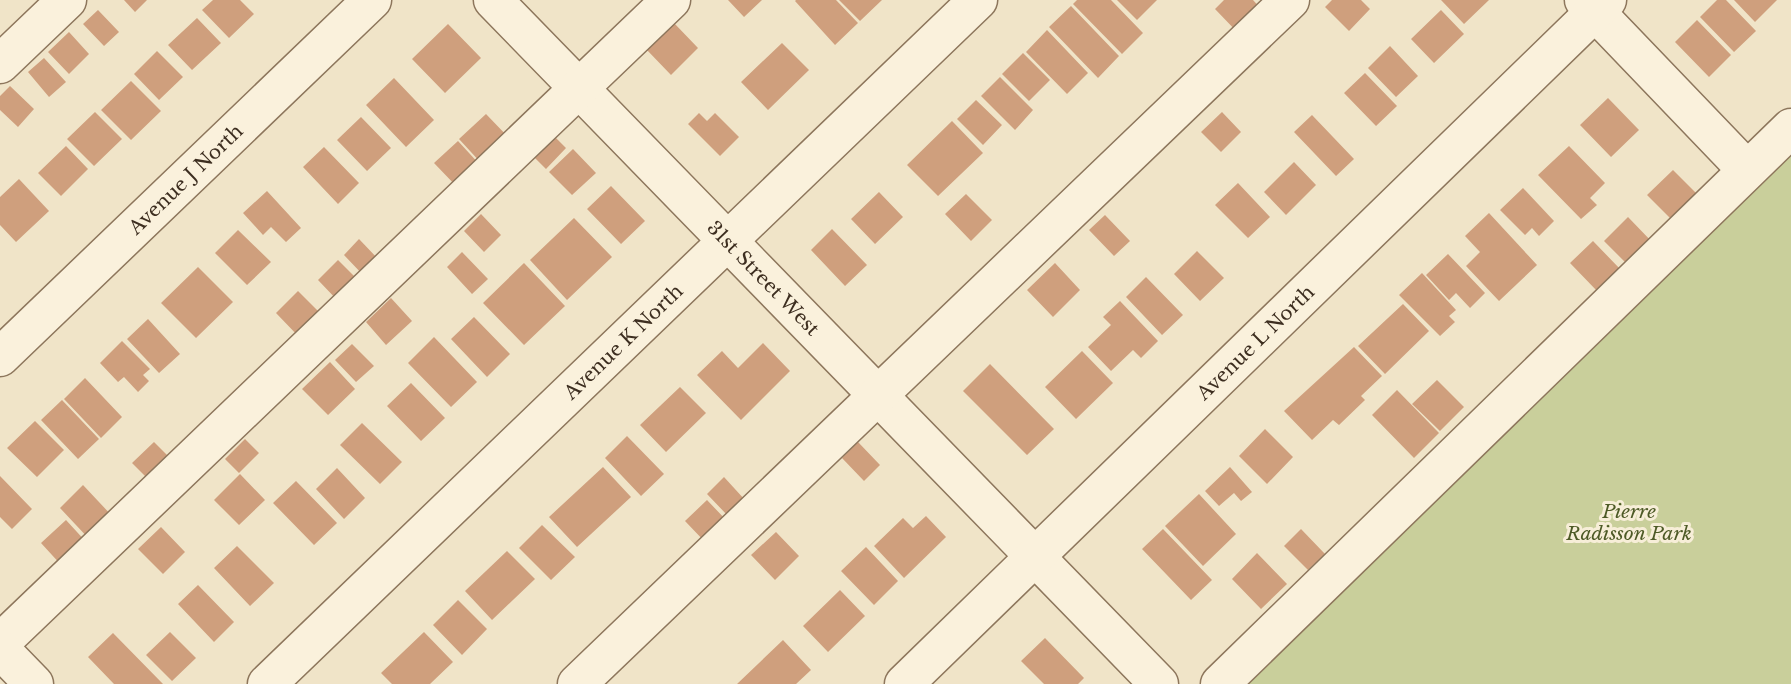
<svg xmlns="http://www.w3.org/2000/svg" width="1791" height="684" font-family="'Libre Baskerville',serif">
  <rect width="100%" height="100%" fill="#f0e4c8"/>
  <path fill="#c9cf9b" d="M1791,140v544h-566z"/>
  <path fill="#cf9f7d" d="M124,0h23l-12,12z
    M213,0h27l14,14 -25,24 -27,-28z
    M728,0h34l-18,17z
    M796,0h40l22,23 -23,22 -40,-44z
    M839,0h43l-22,21z
    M1077,0h34l32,33 -21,21 -49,-50z
    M1117,0h40l-20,20z
    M1224,0h29l11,12 -24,23 -25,-26z
    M1332,0h29l9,9 -21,22 -24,-24z
    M1441,0h48l-25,24z
    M1717,0h9l30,31 -22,21 -34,-35z
    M1734,0h43l-22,22z
    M1071,6l48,50 -21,22 -49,-51z
    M98,10l21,22 -15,14 -21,-22z
    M1441,10l23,24 -30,29 -23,-24z
    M197,18l24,25 -29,27 -24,-25z
    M1697,20l34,35 -22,22 -34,-35z
    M674,23l24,25 -27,27 -25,-26z
    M448,24l33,34 -36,35 -33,-34z
    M1047,30l41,43 -21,21 -41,-42z
    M69,32l20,22 -20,20 -21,-22z
    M782,43l27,27 -41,40 -27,-28z
    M1390,46l28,30 -22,21 -28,-29z
    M157,51l26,26 -24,23 -25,-26z
    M1023,53l27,27 -21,21 -27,-27z
    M44,58l22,24 -17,15 -21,-25z
    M1365,73l32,33 -21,20 -32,-33z
    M1000,77l33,33 -18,20 -34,-34z
    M394,78l40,42 -28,27 -40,-42z
    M131,81l30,30 -30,29 -30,-30z
    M10,86l24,23 -16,18 -18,-17v-14z
    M1608,98l31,32 -28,27 -31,-32z
    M976,100l26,25 -19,20 -26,-26z
    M95,112l27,27 -28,27 -27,-27z
    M1222,112l19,20 -20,20 -20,-20z
    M699,113l8,8 8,-8 24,24 -19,19 -32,-32z
    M486,114l24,25 -28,25 -23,-25z
    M1312,115l42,44 -18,17 -42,-44z
    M361,117l30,31 -24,23 -30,-31z
    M952,121l31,32 -45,43 -31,-31z
    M554,136l12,12 -20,21 -12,-12z
    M458,141l23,25 -23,22 -24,-25z
    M66,146l22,23 -27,27 -23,-23z
    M1569,146l36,37 -15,15 7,7 -16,14 -43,-44z
    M324,147l35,36 -21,21 -35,-37z
    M573,149l23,24 -24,22 -23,-23z
    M1294,162l22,23 -30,30 -22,-23z
    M1673,170l28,28 -26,25 -28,-28z
    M19,179l30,32 -33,31 -16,-17v-28z
    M1238,183l32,34 -22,21 -33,-33z
    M611,186l34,35 -24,23 -34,-35z
    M1523,188l31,33 -15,15 -7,-8 -7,7 -25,-25z
    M267,191l34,37 -15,14 -15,-15 -8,8 -20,-22z
    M879,192l24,25 -28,27 -24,-25z
    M966,194l26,26 -21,21 -26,-27z
    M1489,213l48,52 -38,36 -33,-35 14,-14 -15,-16z
    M481,214l20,21 -17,17 -20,-21z
    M1105,215l25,26 -16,15 -25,-26z
    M1628,217l26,27 -24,23 -26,-26z
    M574,218l38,39 -45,43 -37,-40z
    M832,229l35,36 -22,21 -34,-36z
    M238,230l33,32 -24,23 -32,-32z
    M359,239l21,22 -16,15 -20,-21z
    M1593,241l28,29 -23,22 -28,-29z
    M1197,251l27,27 -24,23 -26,-27z
    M462,252l26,27 -16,15 -25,-27z
    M1448,254l37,39 -15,15 -14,-15 -7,7 -23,-25z
    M338,260l22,22 -21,20 -21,-22z
    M524,263l41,43 -41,39 -41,-42z
    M1055,263l25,27 -27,27 -26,-27z
    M198,267l35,35 -37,36 -35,-35z
    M1422,273l34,37 -7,6 6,6 -15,14 -41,-41z
    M1146,277l37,38 -21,20 -36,-38z
    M298,291l26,26 -23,22 -25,-26z
    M391,298l21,23 -26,24 -20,-23z
    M1120,301l38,40 -17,17 -8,-8 -22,21 -23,-24 23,-22 -8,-8z
    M1403,304l26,27 -44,43 -27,-28z
    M474,317l36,37 -23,23 -36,-38z
    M148,319l32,35 -21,19 -32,-34z
    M434,337l43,45 -26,25 -43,-44z
    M122,341l28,28 -7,6 6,6 -11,11 -14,-15 -6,5 -18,-19z
    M763,343l27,28 -49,49 -44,-45 25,-24 16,17z
    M352,344l22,22 -18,16 -21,-22z
    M1354,347l28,29 -21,20 4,4 -26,25 -6,-5 -21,20 -28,-29z
    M1082,351l31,32 -37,36 -31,-32z
    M330,362l25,27 -27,26 -26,-26z
    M990,364l64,65 -27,26 -64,-64z
    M85,378l37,39 -21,21 -37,-39z
    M1437,380l27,27 -24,24 -28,-27z
    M411,383l34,35 -24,23 -34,-35z
    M680,387l26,26 -40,39 -26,-27z
    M1397,390l42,43 -25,25 -42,-43z
    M62,400l37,39 -21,20 -37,-39z
    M35,421l29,29 -27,27 -30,-29z
    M362,423l40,39 -22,22 -40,-39z
    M1265,429l28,28 -26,27 -28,-28z
    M627,436l37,38 -23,22 -36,-38z
    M245,439l14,14 -20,20 -14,-14z
    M154,442l23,23 -22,21 -23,-23z
    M858,442l22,23 -16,16 -22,-23z
    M603,467l28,30 -54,50 -28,-30z
    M1230,467l22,25 -11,9 -7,-8 -15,13 -14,-15z
    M337,468l28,30 -21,21 -28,-30z
    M240,474l25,26 -26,25 -25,-25z
    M0,476l32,33 -20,20 -12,-12z
    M724,477l21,23 -17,16 -21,-22z
    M296,481l41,42 -23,22 -41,-42z
    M83,485l31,33 -23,23 -31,-33z
    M1199,494l37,40 -33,32 -38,-40z
    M707,500l21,22 -22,21 -21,-22z
    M926,516l20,21 -42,41 -30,-32 29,-28 10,10z
    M66,520l22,24 -25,23 -22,-24z
    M542,525l33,32 -24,23 -32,-32z
    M161,527l24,25 -22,22 -25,-25z
    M1163,529l49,51 -21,20 -49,-51z
    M1301,529l24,25 -17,16 -24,-24z
    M776,532l23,24 -24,24 -24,-25z
    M237,546l37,37 -24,23 -36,-38z
    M866,547l32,34 -24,24 -33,-34z
    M507,551l28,28 -43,41 -27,-29z
    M1257,553l30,31 -26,25 -29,-30z
    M198,585l36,37 -20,20 -36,-38z
    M840,590l25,26 -37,36 -25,-26z
    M458,600l29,29 -25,26 -29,-30z
    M170,632l26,26 -24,23 -26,-26z
    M424,632l29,30 -23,22h-38l-11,-11z
    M113,633l50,51h-49l-26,-27z
    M1045,638l39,40 -6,6h-34l-23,-23z
    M783,640l28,30 -15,14h-59z"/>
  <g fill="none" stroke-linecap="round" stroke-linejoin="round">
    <defs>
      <g id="minor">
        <path id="s1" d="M493,0l666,684"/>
        <path d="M1584,0l163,170"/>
        <path d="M0,64l67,-64"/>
        <path id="s2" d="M0,357l372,-357"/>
        <path d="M0,643l671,-643"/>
        <path d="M0,649l34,35"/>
        <path id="s3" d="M267,684l711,-684"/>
        <path d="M577,684l713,-684"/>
        <path id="s4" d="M904,684l703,-684"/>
        <path d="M1220,684l571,-556"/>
      </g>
    </defs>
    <use href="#minor" stroke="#8d765c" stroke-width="41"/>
    <use href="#minor" stroke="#faf1dc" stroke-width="38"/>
  </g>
  <g text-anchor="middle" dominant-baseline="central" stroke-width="6" stroke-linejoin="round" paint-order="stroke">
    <g font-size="19" fill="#3d2e20" stroke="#f7eed8">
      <text stroke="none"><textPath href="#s2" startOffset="257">Avenue J North</textPath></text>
      <text stroke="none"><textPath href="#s1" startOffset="388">31st Street West</textPath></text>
      <text stroke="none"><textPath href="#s3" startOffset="494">Avenue K North</textPath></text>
      <text stroke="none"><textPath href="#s4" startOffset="490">Avenue L North</textPath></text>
    </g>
    <g font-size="19" font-style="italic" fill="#4d5a26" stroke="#f7eed8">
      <text x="1629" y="511">Pierre<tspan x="1629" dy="22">Radisson Park</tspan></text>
    </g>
  </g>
</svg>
